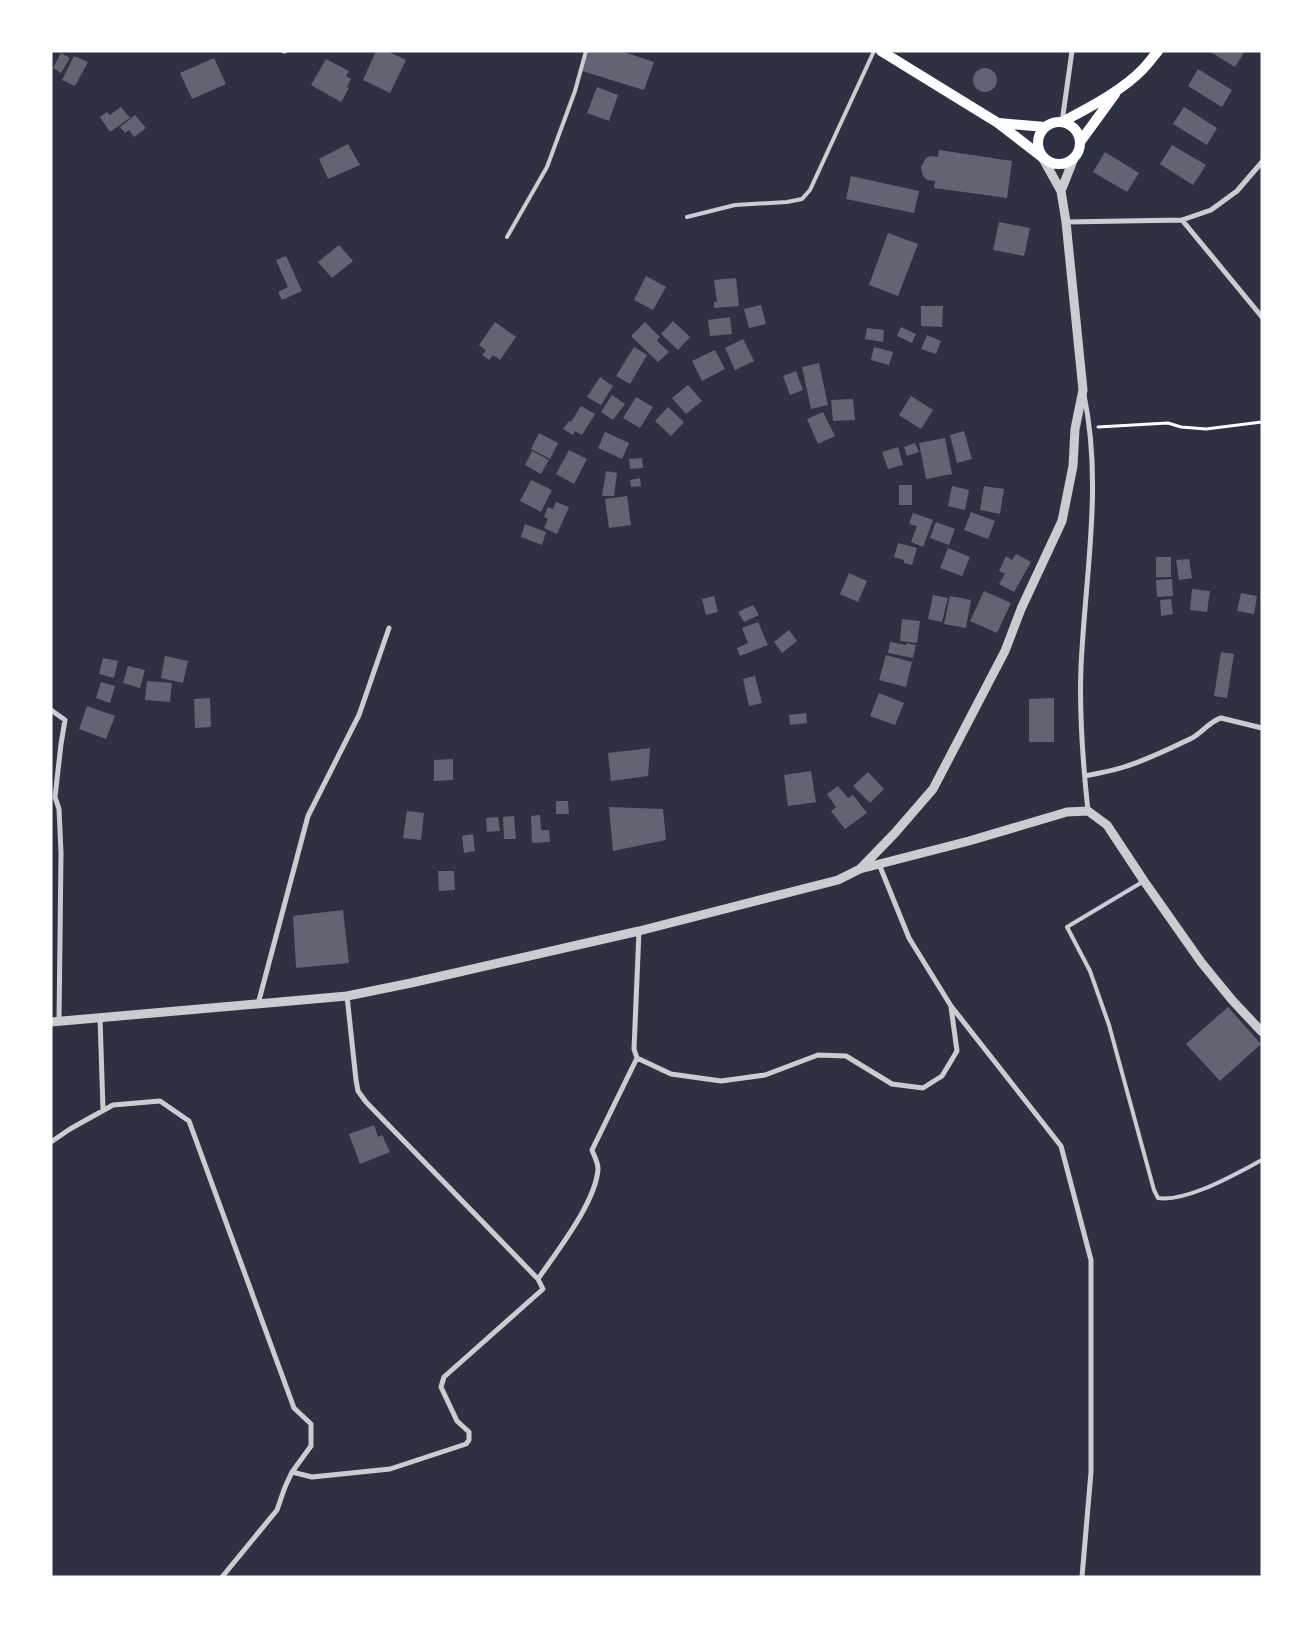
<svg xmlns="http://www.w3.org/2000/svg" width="1313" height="1628" font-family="'IBM Plex Sans',sans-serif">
  <rect width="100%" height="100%" fill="#2d3142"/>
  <path fill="#626471" d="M376,51h11l19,9 -16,33 -27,-13z
    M588,51h33l33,11 -10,28 -62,-19z
    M1209,51h36l-10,16z
    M61,53l9,5 -9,15 -8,-5z
    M74,56l14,6 -13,24 -13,-6z
    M214,58l12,26 -34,15 -12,-26z
    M326,59l23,12 -3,5 5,3 -4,8 2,1 -8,14 -30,-17z
    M973 80a12 12 0 1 1 24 0a12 12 0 1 1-24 0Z
    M1198,69l34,21 -10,17 -34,-21z
    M597,87l21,8 -9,26 -22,-8z
    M121,107l9,11 -20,14 -10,-15 7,-5 3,3z
    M1184,107l33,21 -10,17 -34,-21z
    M135,115l11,13 -12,9 -5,-7 -4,3 -5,-6z
    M348,144l12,21 -32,14 -9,-20z
    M1172,145l34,20 -13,20 -33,-21z
    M939,150l73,11 -5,37 -73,-10 1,-7 -8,-1 -4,-4 -2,-9 5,-9 4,-2 8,1z
    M1105,152l34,21 -12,19 -34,-20z
    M851,176l68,15 -5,22 -68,-14z
    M999,222l31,6 -6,28 -31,-6z
    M888,233l30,11 -20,52 -29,-11z
    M339,245l14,16 -21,17 -14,-16z
    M286,256l16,35 -20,9 -4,-8 10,-5 -12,-27z
    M646,276l20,11 -13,23 -19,-10z
    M736,278l3,28 -25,2v-6h3l-3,-22z
    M761,305l5,19 -17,4 -5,-19z
    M921,306h22l-1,21 -21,-1z
    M730,317l2,17 -22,2 -2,-16z
    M673,321l17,16 -12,13 -17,-16z
    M495,322l21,15 -16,23 -7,-5 -4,5 -7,-5 4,-5 -7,-5z
    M645,322l15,15 -3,4 12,11 -11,10 -27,-26z
    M901,327l15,7 -4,9 -15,-7z
    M867,328l17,2 -1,12 -18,-3z
    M927,335l14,6 -5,13 -15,-5z
    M743,339l11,22 -19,9 -10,-22z
    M634,347l13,8 -17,29 -14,-8z
    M874,347l19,5 -4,13 -18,-5z
    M715,350l10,19 -23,12 -10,-20z
    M819,363l9,42 -17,4 -9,-42z
    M796,371l7,19 -13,5 -7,-19z
    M600,377l13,9 -12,19 -14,-8z
    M688,385l14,16 -16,13 -14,-16z
    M612,395l13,9 -12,16 -12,-8z
    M911,396l22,14 -12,19 -22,-14z
    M636,397l17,10 -13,21 -17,-10z
    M853,399l2,21 -22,1 -2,-21z
    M581,406l14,8 -13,21 -7,-4 -2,4 -10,-6 6,-8 2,1z
    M668,407l16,15 -13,14 -16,-15z
    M823,412l12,24 -17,8 -11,-25z
    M964,431l8,28 -15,4 -7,-28z
    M605,432l24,11 -7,16 -24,-11z
    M539,433l19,10 -8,16 -19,-10z
    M945,438l7,36 -26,5 -7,-36z
    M915,443l4,9 -12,4 -3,-9z
    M898,447l5,18 -15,4 -6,-17z
    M569,450l18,9 -13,25 -18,-10z
    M532,451l17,9 -8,14 -16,-9z
    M642,458l1,10 -13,1 -1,-10z
    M606,471l11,2 -3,23h-12z
    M640,478l1,8 -10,1 -1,-7z
    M531,480l21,10 -11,22 -21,-11z
    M899,485h13v20h-13z
    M952,486l17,4 -4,20 -17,-4z
    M984,486l20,3 -4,25 -20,-4z
    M627,496l4,29 -22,3 -4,-29z
    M556,502l13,5 -12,27 -13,-6 4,-9 -4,-2 4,-10 5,2z
    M971,512l24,9 -7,18 -24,-9z
    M913,513l20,7 -10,27 -12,-5 6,-16 -8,-2z
    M936,522l19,7 -6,16 -19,-7z
    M525,524l21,8 -4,13 -21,-8z
    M898,543l19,5 -5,17 -8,-2v-3l-10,-3z
    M948,548l22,9 -8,19 -22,-8z
    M1016,554l15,8 -17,30 -15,-8 6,-10 -6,-3 7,-15 6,4z
    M1156,557h15v20h-15z
    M1189,559l3,19 -13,2 -3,-20z
    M849,573l18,8 -9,21 -18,-8z
    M1172,579l1,17 -16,1 -1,-17z
    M1192,589l18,2 -3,21 -17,-2z
    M984,591l27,12 -14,30 -27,-12z
    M1241,593l16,3 -3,18 -17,-3z
    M933,595l15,3 -6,24 -14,-3z
    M714,596l4,16 -12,3 -4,-16z
    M950,596l21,4 -5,28 -22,-4z
    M1171,599l2,15 -12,2 -1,-16z
    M753,605l6,10 -15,7 -6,-10z
    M902,619l18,2 -3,22 -17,-2z
    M758,622l10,23 -28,11 -3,-8 11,-5 -6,-15z
    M789,630l8,11 -15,12 -8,-11z
    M890,642l16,3 1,-2 9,2 -3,13 -25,-5z
    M1221,652l13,2 -7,44 -13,-2z
    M886,655l26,7 -6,25 -27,-7z
    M165,656l23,5 -5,22 -22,-5z
    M103,658l15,3 -4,17 -15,-4z
    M128,666l17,4 -5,18 -17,-5z
    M755,676l7,27 -13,3 -6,-27z
    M147,681l25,2 -2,19 -25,-2z
    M101,682l14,4 -5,17 -14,-5z
    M879,693l25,10 -9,22 -25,-9z
    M210,698l1,29 -16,1 -1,-29z
    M1054,698v44h-25v-43z
    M87,706l28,10 -9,23 -27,-10z
    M806,713l1,10 -17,2 -1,-10z
    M650,748l-2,28 -37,5 -3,-28z
    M453,759v21l-19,1v-21z
    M811,771l5,31 -28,4 -4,-31z
    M868,772l16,17 -14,14 -17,-17z
    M838,786l10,12 5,-3 14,18 -22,16 -14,-18 5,-4 -9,-13z
    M556,801h12l1,13h-13z
    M609,807l54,2 3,31 -53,11z
    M407,811l17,2 -3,27 -18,-2z
    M540,815l1,15h8l1,12 -18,1 -1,-27z
    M514,816l2,23h-12l-1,-22z
    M498,817l2,14 -13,1 -1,-14z
    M473,834l2,17 -11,2 -2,-17z
    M438,871h16l1,19 -16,1z
    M343,910l6,53 -53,5 -3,-52z
    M1228,1007l33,37 -41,37 -34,-37z
    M374,1125l4,12 4,-2 8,17 -30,12 -11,-30z"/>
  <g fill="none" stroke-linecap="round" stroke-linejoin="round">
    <path stroke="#fff" stroke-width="3" d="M1098,427l70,-4 13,4 25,2 56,-7"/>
    <path stroke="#caccd0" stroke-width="4" d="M687,217l48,-12 52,-3 15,-3 8,-9 64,-139
      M507,237l40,-70 28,-76 11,-40
      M1144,881l-77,46 23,44 19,54 45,165 4,8c30,4 77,-24 104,-38"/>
    <path stroke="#caccd0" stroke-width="5" d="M284,51h1
      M1062,122l10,-71
      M1182,220l80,97
      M1066,222l116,-2 29,-10 26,-19 25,-29
      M1084,395c19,90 1,181 -3,272 -2,48 2,97 7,144
      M51,710l14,10 -4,24 -6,53 4,12 2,44 -2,168
      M1085,776c13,-3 28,-5 42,-10 22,-7 44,-18 65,-28 10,-5 18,-17 29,-20l41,10
      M879,864l30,74 42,68 110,140 30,114v212l-9,105
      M639,931l-5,118 3,9 34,16 50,7 44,-6 53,-20 28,1 46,28 31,4 19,-12 15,-25 -6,-44
      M258,1004l50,-188 51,-101 30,-87
      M100,1017l3,93
      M51,1142l19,-13 43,-24 47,-4 29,20 105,287 17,16v22l-19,26
      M538,1279c19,-28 58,-77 60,-110 0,-7 -4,-13 -6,-19l45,-92
      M222,1577l55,-67 8,-23 7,-15 20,5 78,-8 76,-25 3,-4v-8l-12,-11 -16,-34 3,-10 99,-88 -5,-10 -172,-177 -8,-11 -2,-11 -9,-84"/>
    <path stroke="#caccd0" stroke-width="9" d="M1061,191l13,-33
      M860,869l34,-35 39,-45 72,-138 16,-42 41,-88 11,-55 2,-37 8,-39 -17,-168 -5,-31 -19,-34
      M51,1022l296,-26 64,-13 228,-52 199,-51 22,-11 109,-28 98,-29 21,-1 19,14 37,56 57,81 31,38 30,32"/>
    <path stroke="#fff" stroke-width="10" d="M881,51l117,72 44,34
      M1038 143a21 21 0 1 1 42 0a21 21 0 1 1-42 0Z
      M1062,122c26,-14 60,-31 81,-53 5,-5 10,-12 15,-18
      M999,123l46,4
      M1080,142l35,-48"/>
  </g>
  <rect width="1313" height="1628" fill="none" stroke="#ffffff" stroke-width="105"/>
</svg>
